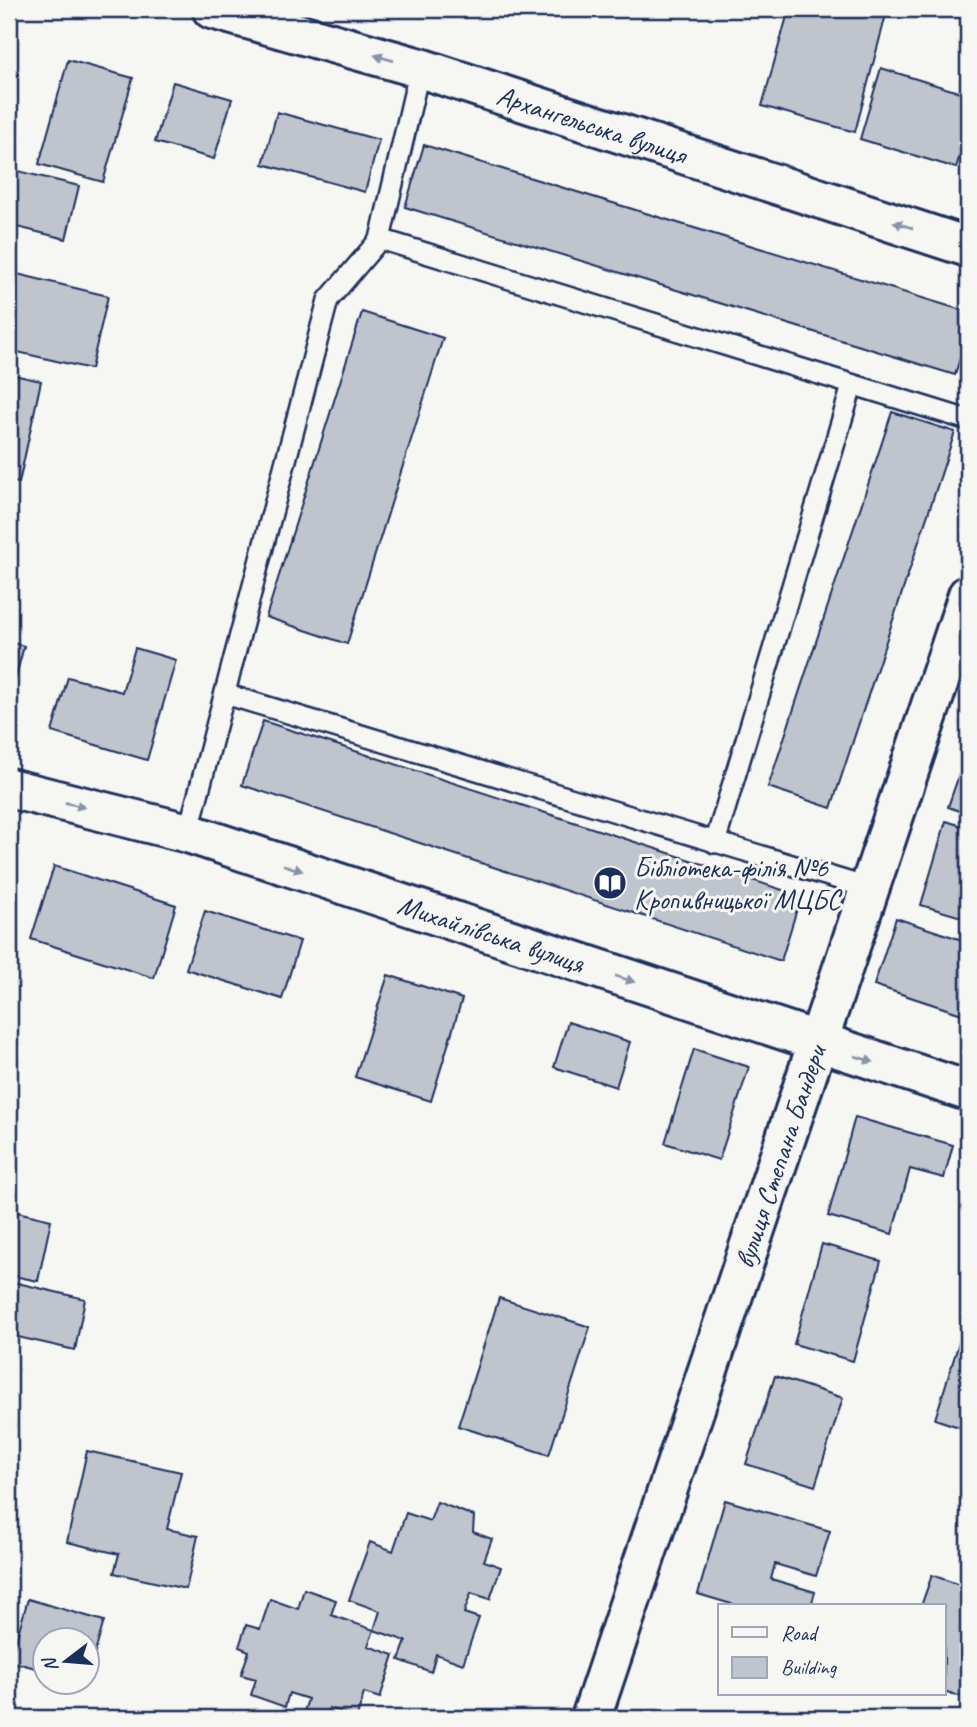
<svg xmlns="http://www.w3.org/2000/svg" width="977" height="1727" font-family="Caveat,sans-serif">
  <rect width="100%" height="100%" fill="#f6f6f2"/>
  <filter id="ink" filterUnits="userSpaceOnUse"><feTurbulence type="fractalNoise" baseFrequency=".0143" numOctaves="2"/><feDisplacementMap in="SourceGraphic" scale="14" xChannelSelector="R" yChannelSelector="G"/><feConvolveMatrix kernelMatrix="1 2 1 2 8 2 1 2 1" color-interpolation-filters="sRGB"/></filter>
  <g filter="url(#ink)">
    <!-- building -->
    <g fill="#c0c4cd" stroke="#1b2f5e" stroke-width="2">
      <polygon points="789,9 887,11 855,132 762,106"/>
      <polygon points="68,60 133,78 103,182 39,164"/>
      <polygon points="881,68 968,95 968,128 956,168 860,139"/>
      <polygon points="173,82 232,99 214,159 155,142"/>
      <polygon points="277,112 379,140 365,192 263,164"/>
      <polygon points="424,145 968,312 968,331 955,375 405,207"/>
      <polygon points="10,169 79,186 66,239 9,225"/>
      <polygon points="9,272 108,296 91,369 9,350"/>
      <polygon points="362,312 443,338 347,644 266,617"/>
      <polygon points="9,374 41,381 19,483 9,481"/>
      <polygon points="892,412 955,432 831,808 768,787"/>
      <polygon points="9,642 24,646 9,703"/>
      <polygon points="135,648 176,660 147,760 52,732 68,677 122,692"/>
      <polygon points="263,721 801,896 781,961 242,785"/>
      <polygon points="968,749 968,814 948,807"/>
      <polygon points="946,821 968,828 968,919 921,905"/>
      <polygon points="54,866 176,905 154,978 31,939"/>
      <polygon points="205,911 300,941 282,999 186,969"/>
      <polygon points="896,918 968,942 968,1016 874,985"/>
      <polygon points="388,975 462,999 431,1101 355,1077"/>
      <polygon points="568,1022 630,1042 616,1087 554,1067"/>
      <polygon points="694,1049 749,1067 719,1160 665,1143"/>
      <polygon points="855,1117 953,1145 944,1178 910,1169 892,1234 828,1216"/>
      <polygon points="9,1210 51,1220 38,1281 9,1275"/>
      <polygon points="822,1244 881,1261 853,1361 794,1344"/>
      <polygon points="9,1281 85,1299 75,1350 9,1335"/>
      <polygon points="499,1298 590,1327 549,1455 458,1426"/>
      <polygon points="961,1336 968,1338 968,1430 935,1419"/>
      <polygon points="775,1376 843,1398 815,1486 746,1464"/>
      <polygon points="87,1451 181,1472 167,1529 198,1536 186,1589 114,1573 119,1554 67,1542"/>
      <polygon points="725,1500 830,1531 816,1576 775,1564 771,1579 815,1592 811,1606 738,1606 698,1594"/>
      <polygon points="437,1502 474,1516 473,1532 492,1539 484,1561 501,1567 490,1599 471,1593 464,1613 479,1618 463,1664 436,1654 431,1672 399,1660 406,1641 374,1630 380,1611 349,1600 370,1542 393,1551 406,1513 430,1521"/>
      <polygon points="932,1575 968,1588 968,1699 944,1691 944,1606 921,1606"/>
      <polygon points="304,1589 336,1600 331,1615 374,1630 368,1646 394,1655 380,1698 364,1693 357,1717 329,1708 326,1718 303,1715 308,1699 289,1693 285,1707 251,1695 256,1679 241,1675 249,1651 239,1647 246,1625 260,1629 270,1599 298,1609"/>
      <polygon points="28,1599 104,1621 88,1677 88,1640 46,1640 46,1671 10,1661"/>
    </g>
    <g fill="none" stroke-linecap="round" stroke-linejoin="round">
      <defs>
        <g id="service">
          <polyline points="380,239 968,420"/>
          <polyline points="225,694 868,888"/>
          <polyline points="188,833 328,300 380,239 420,68"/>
          <polyline points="715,843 852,386"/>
        </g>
        <g id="minor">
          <path id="s1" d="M591,1718L968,595"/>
        </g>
        <g id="tertiary">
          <path id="s2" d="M212,9L420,68L968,247"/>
          <path id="s3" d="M9,788L188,833L968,1091"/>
        </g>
      </defs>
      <!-- service casing -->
      <use href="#service" stroke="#1b2f5e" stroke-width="24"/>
      <!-- minor casing -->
      <use href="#minor" stroke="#1b2f5e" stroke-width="44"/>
      <!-- tertiary casing -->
      <use href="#tertiary" stroke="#1b2f5e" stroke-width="44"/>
      <!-- service -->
      <use href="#service" stroke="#f6f6f2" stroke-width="19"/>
      <!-- minor -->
      <use href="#minor" stroke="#f6f6f2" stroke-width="38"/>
      <!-- tertiary -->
      <use href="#tertiary" stroke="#f6f6f2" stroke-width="38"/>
    </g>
    <!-- one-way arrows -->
    <defs><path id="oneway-solid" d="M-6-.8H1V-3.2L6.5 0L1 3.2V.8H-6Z" transform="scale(1.75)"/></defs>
    <g fill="#8892a8">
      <use href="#oneway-solid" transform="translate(384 58) rotate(-164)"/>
      <use href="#oneway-solid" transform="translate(903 225) rotate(-162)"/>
      <use href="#oneway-solid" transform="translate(75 805) rotate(14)"/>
      <use href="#oneway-solid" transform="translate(293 868) rotate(18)"/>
      <use href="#oneway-solid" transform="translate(625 979) rotate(18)"/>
      <use href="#oneway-solid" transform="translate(864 1059) rotate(18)"/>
    </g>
  </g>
  <!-- icons -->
  <defs>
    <symbol id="library-disc" viewBox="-11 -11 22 22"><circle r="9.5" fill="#1b2f5e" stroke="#f6f6f2"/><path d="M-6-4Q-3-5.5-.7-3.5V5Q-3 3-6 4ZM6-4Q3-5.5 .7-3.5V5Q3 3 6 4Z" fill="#fff"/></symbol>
  </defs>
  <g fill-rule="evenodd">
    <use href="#library-disc" x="591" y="864" width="38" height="38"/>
  </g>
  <g text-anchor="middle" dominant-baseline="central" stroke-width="6" stroke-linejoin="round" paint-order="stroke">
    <!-- street labels -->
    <g font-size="28" fill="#1b2f5e" stroke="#f6f6f2">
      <text stroke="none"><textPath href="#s2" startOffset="397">Архангельська вулиця</textPath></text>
      <text stroke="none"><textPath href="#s3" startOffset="504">Михайлівська вулиця</textPath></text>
      <text stroke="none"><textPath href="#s1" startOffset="592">вулиця Степана Бандери</textPath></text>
    </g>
    <!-- poi labels -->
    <g font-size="28" fill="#1b2f5e" stroke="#f6f6f2" text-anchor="start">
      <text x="634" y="867">Бібліотека-філія №6<tspan x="634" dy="32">Кропивницької МЦБС</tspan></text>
    </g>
  </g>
  <!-- margin -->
  <rect width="977" height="1727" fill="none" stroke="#f6f6f2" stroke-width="35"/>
  <rect x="18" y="18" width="942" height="1692" fill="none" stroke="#1b2f5e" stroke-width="2.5" filter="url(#ink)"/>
  <!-- legend -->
  <rect x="718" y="1604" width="228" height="91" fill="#f6f6f2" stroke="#9ea6b7" stroke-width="2"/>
  <rect x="732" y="1627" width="35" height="10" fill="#f6f6f2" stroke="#9ea6b7" stroke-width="2"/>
  <text x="781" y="1640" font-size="21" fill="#1b2f5e">Road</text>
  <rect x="732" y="1657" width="35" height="21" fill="#c0c4cd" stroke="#9ea6b7" stroke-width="2"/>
  <text x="781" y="1674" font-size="21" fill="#1b2f5e">Building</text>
  <!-- north arrow -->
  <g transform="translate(66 1661) rotate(254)"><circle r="33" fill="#f6f6f2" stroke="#9ea6b7" stroke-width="2"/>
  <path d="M0-5L12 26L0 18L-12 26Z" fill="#1b2f5e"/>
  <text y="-10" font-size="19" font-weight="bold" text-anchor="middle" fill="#1b2f5e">N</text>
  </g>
</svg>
